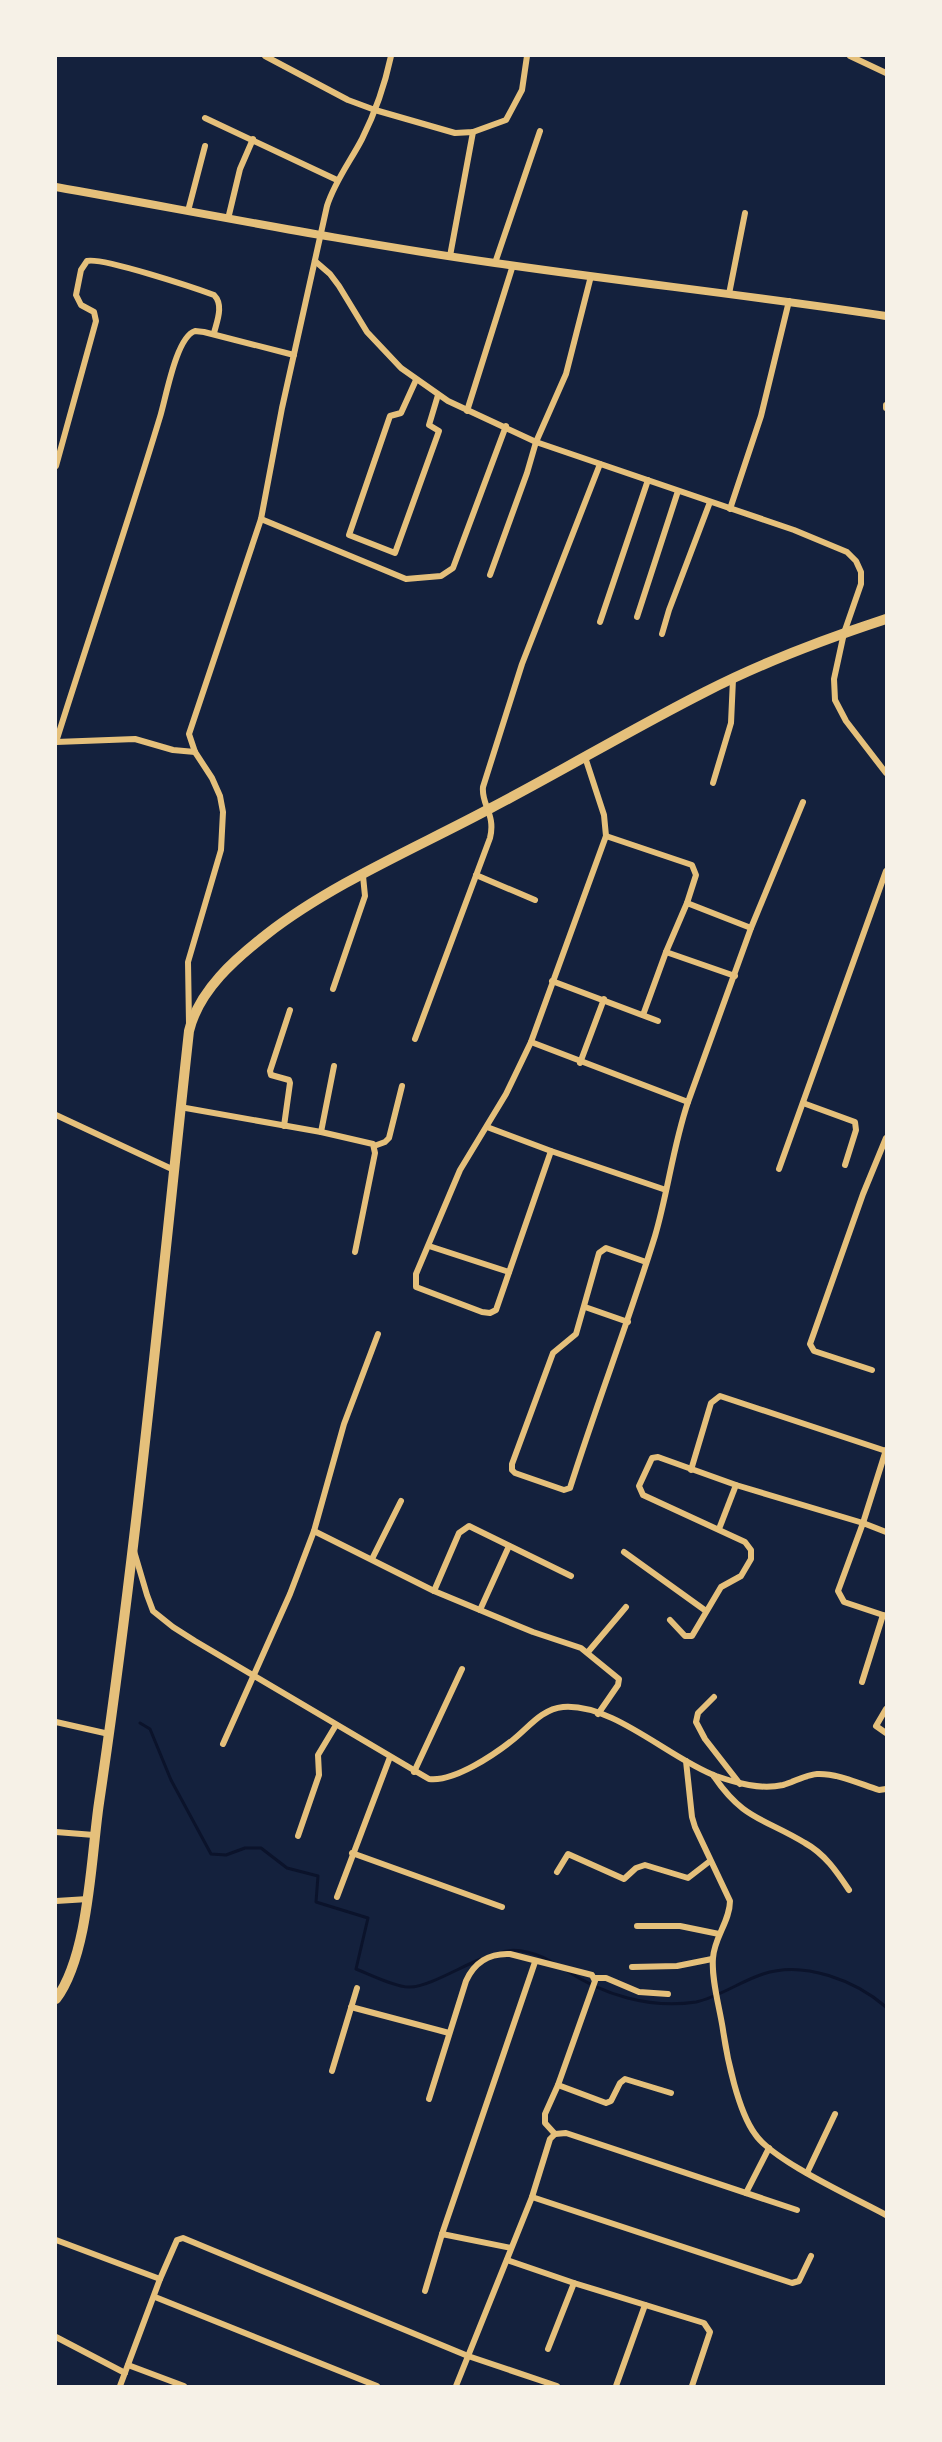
<svg xmlns="http://www.w3.org/2000/svg" width="942" height="2442" font-family="'Nunito Sans',sans-serif">
  <rect width="100%" height="100%" fill="#14213d"/>
  <g fill="none" stroke-linecap="round" stroke-linejoin="round">
    <!-- stream -->
    <g stroke="#0b132b" stroke-width="3">
      <path d="M140,1723L150,1729L171,1780L211,1854L226,1855L245,1848H261L287,1868L318,1876L316,1902L368,1918L356,1969C369,1974 397,1988 410,1987C428,1987 462,1966 481,1959"/>
      <path d="M499,1953C516,1946 540,1954 555,1964"/>
      <path d="M566,1970C603,1995 650,2009 696,2002C719,1997 741,1981 763,1974C804,1960 856,1981 886,2007"/>
    </g>
    <!-- minor -->
    <g stroke="#e5c07b" stroke-width="6">
      <polyline points="265,56 348,100 375,110 455,133 473,132 506,120 522,90 527,56"/>
      <polyline points="850,56 886,73"/>
      <polyline points="205,118 337,180"/>
      <polyline points="188,211 205,146"/>
      <polyline points="228,219 240,169 253,139"/>
      <polyline points="450,256 473,132"/>
      <polyline points="315,261 330,274 339,286 367,332 401,368 448,401 536,442 794,530 847,552 856,561 861,572 861,584 844,633 834,679 835,700 846,721 886,773"/>
      <polyline points="495,263 540,131"/>
      <polyline points="729,294 745,213"/>
      <polyline points="416,380 401,413 390,416 349,535 395,553 439,431 429,425 438,395"/>
      <polyline points="886,408 886,405"/>
      <polyline points="467,411 513,265"/>
      <path d="M56,466L96,321L94,312L81,305L76,295L81,270L87,261C102,257 195,288 214,295C224,305 217,321 214,333"/>
      <polyline points="730,509 761,416 789,301"/>
      <polyline points="261,519 406,579 441,576 453,568 506,426"/>
      <polyline points="490,575 527,473 536,442 566,374 591,276"/>
      <polyline points="637,617 678,491"/>
      <polyline points="600,622 648,480"/>
      <polyline points="662,634 669,610 710,502"/>
      <path d="M56,742C90,634 127,526 160,417C166,398 176,337 195,331L204,332L294,355"/>
      <polyline points="56,742 135,739 173,750 195,752"/>
      <polyline points="713,783 731,723 733,679"/>
      <polyline points="606,836 692,865 696,875 687,903"/>
      <polyline points="476,875 535,900"/>
      <polyline points="735,976 666,952 687,903 751,928"/>
      <polyline points="552,981 658,1021"/>
      <polyline points="333,989 365,896 363,876"/>
      <polyline points="643,1015 666,952"/>
      <path d="M189,1023L188,962L221,850L223,812L220,796L212,778L195,752L189,734L261,519L282,408L327,206C335,181 350,162 362,139C375,113 385,84 391,56"/>
      <path d="M415,1039L490,838C496,814 481,805 483,787L522,664L600,464"/>
      <polyline points="531,1042 688,1102"/>
      <polyline points="580,1063 604,999"/>
      <polyline points="803,1103 855,1122 856,1130 845,1165"/>
      <polyline points="180,1107 321,1132 373,1144 375,1153 355,1252"/>
      <polyline points="56,1115 174,1170"/>
      <polyline points="284,1126 290,1083 289,1080 271,1075 270,1071 290,1010"/>
      <polyline points="487,1127 551,1151 666,1190"/>
      <polyline points="321,1132 334,1066"/>
      <polyline points="374,1146 385,1142 389,1138 402,1086"/>
      <polyline points="551,1151 496,1310 490,1313 482,1312 416,1287 416,1274 460,1170 506,1094 531,1042 606,836 604,815 585,757"/>
      <polyline points="779,1169 886,871"/>
      <polyline points="429,1246 509,1272"/>
      <path d="M646,1262L606,1248L599,1253L576,1334L553,1353L512,1464V1470L515,1473L564,1490L570,1488C597,1403 629,1320 655,1236C668,1192 673,1146 688,1102L751,928L803,802"/>
      <polyline points="585,1307 628,1322"/>
      <polyline points="872,1370 814,1351 810,1344 863,1194 886,1138"/>
      <polyline points="691,1470 711,1403 720,1396 886,1451"/>
      <polyline points="719,1529 736,1485"/>
      <polyline points="314,1531 434,1591 533,1632 581,1648 619,1679 618,1685 598,1714"/>
      <polyline points="886,1532 863,1523 838,1591 844,1602 886,1616"/>
      <path d="M134,1551L147,1595L153,1611L173,1627L195,1641L429,1779C454,1782 494,1755 514,1739C529,1727 542,1709 563,1707C613,1703 670,1759 716,1776C737,1783 760,1790 783,1785C794,1782 805,1775 817,1774C837,1773 860,1784 879,1790L886,1789"/>
      <polyline points="624,1552 706,1611"/>
      <polyline points="372,1559 401,1501"/>
      <polyline points="434,1591 459,1533 469,1526 571,1576"/>
      <polyline points="480,1610 509,1546"/>
      <polyline points="670,1620 685,1636 692,1636 721,1587 741,1576 751,1559 751,1550 745,1542 643,1495 639,1486 652,1458 658,1457 736,1485 863,1523 886,1450"/>
      <polyline points="588,1652 626,1607"/>
      <polyline points="862,1682 883,1615"/>
      <polyline points="714,1697 698,1713 696,1722 705,1739 740,1784"/>
      <polyline points="886,1709 876,1726 886,1733"/>
      <polyline points="56,1722 109,1734"/>
      <polyline points="223,1744 290,1594 314,1531 344,1424 378,1334"/>
      <path d="M686,1761L692,1817L695,1827L730,1901C730,1921 714,1938 713,1958C711,1979 720,2009 723,2030C727,2058 738,2111 755,2134C773,2161 855,2198 886,2215"/>
      <polyline points="414,1772 462,1669"/>
      <path d="M713,1775C743,1820 764,1818 805,1843C825,1854 837,1872 849,1890"/>
      <polyline points="56,1832 94,1835"/>
      <polyline points="298,1836 319,1775 318,1755 336,1725"/>
      <polyline points="352,1853 502,1907"/>
      <polyline points="557,1872 568,1854 624,1879 636,1868 645,1865 688,1878 710,1861"/>
      <polyline points="337,1897 390,1757"/>
      <polyline points="56,1901 88,1899"/>
      <polyline points="637,1926 680,1926 719,1934"/>
      <polyline points="632,1967 677,1966 712,1959"/>
      <polyline points="595,1978 606,1978 639,1992 668,1994"/>
      <polyline points="351,2007 449,2033"/>
      <polyline points="332,2071 357,1988"/>
      <polyline points="558,2085 606,2103 611,2101 620,2083 625,2079 671,2093"/>
      <path d="M429,2099L466,1981C474,1963 489,1953 510,1954L592,1975L595,1981L558,2085L545,2114V2123L555,2134"/>
      <polyline points="807,2173 835,2114"/>
      <polyline points="746,2193 769,2148"/>
      <polyline points="532,2197 792,2283 799,2281 811,2256"/>
      <polyline points="442,2234 535,1962"/>
      <polyline points="56,2240 160,2279"/>
      <polyline points="507,2260 574,2283 704,2323 710,2332 692,2386"/>
      <polyline points="425,2291 442,2234 511,2248"/>
      <polyline points="155,2297 377,2386"/>
      <polyline points="56,2337 125,2373"/>
      <polyline points="548,2349 574,2283"/>
      <polyline points="128,2365 184,2386"/>
      <polyline points="120,2386 160,2279 177,2240 183,2238 468,2356 557,2386"/>
      <polyline points="456,2386 532,2197 550,2139 555,2134 566,2133 797,2210"/>
      <polyline points="616,2386 645,2305"/>
    </g>
    <!-- tertiary -->
    <path stroke="#e5c07b" stroke-width="8" d="M56,187C202,213 347,242 495,263C625,282 756,296 886,316"/>
    <!-- trunk -->
    <path stroke="#e5c07b" stroke-width="10" d="M56,1999C89,1955 91,1857 99,1803C137,1547 161,1288 189,1031C199,990 235,959 267,934C331,884 418,847 489,809C562,771 632,729 705,692C763,662 825,639 886,619"/>
  </g>
  <!-- border -->
  <rect width="942" height="2442" fill="none" stroke="#f6f1e7" stroke-width="114"/>
</svg>
